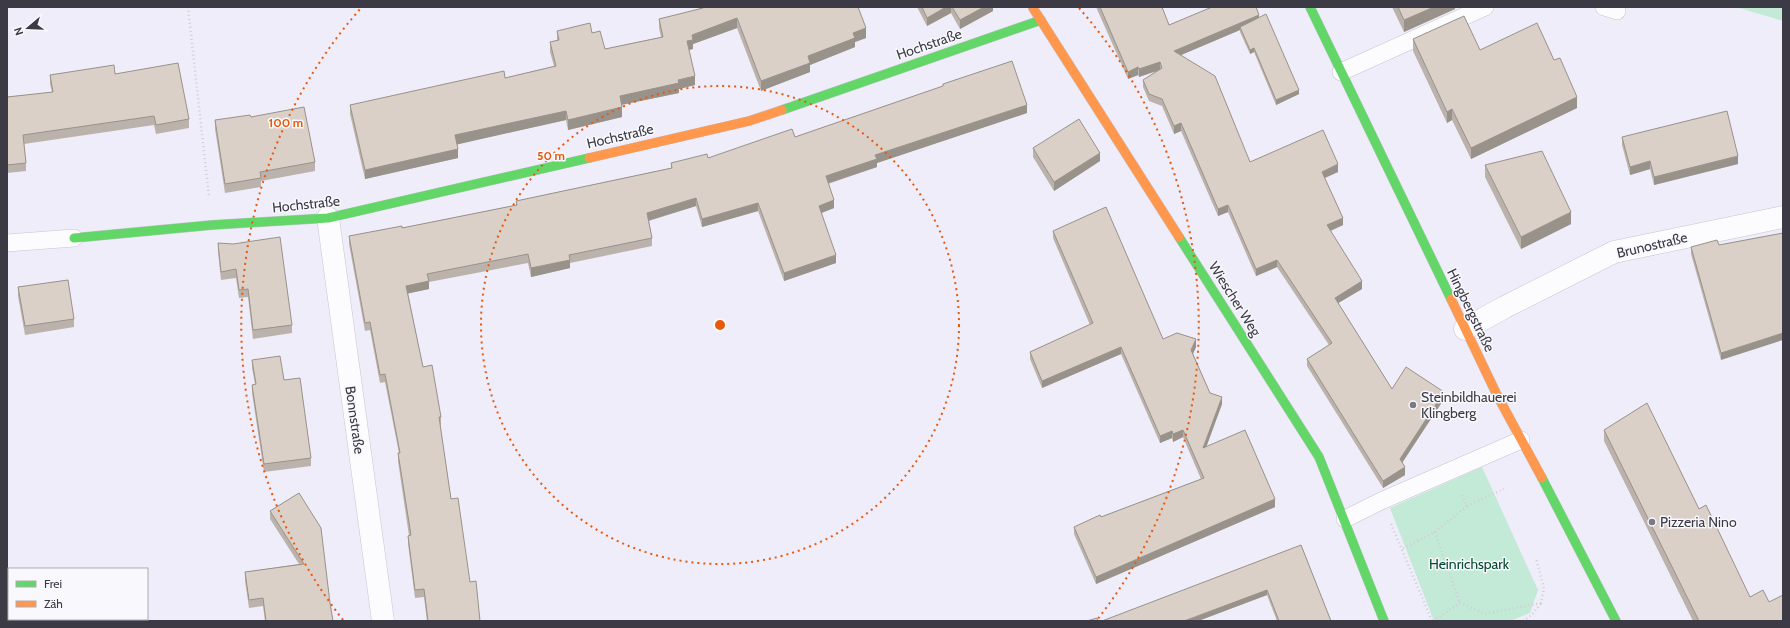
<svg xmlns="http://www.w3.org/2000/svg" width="1790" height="628" font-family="Cabin,sans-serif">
  <rect width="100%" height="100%" fill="#eeedf9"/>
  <!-- green -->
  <g fill="#c3e9d7">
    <polygon points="1728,7 1783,7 1783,21 1739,8"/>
    <polygon points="1482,467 1538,590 1530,613 1510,621 1434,621 1390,508"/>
  </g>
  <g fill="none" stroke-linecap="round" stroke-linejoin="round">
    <defs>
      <g id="lane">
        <polyline points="1604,7 1617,11"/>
        <polyline points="1341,72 1485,7"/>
        <polyline points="7,243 74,238"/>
        <polyline points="1345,519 1381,501 1521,440"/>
      </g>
      <g id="street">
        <polyline points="328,218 383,621"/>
        <polyline points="1465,329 1505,307 1614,252 1783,217"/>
      </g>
      <g id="fast">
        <polyline points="1310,7 1451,299"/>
        <polyline points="782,110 1041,20"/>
        <polyline points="1179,237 1319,457 1384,621"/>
        <polyline points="74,238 212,225 328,218 589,158"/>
        <polyline points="1542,478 1616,621"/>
      </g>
      <g id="slow">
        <polyline points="1033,8 1179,237"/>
        <polyline points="589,158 749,121 782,110"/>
        <polyline points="1451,299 1497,395 1542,478"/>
      </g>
    </defs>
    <!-- lane casing -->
    <use href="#lane" stroke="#c6c5d0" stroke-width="18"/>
    <!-- street casing -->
    <use href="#street" stroke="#c6c5d0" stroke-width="23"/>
    <!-- fast casing -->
    <use href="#fast" stroke="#c6c5d0" stroke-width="10"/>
    <!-- slow casing -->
    <use href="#slow" stroke="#c6c5d0" stroke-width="10"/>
    <!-- path -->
    <g stroke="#cfced3" stroke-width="2.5" stroke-dasharray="1 3" stroke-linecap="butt">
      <polyline points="188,7 209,197"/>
      <polyline points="1467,506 1504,489"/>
      <polyline points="1391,524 1432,621"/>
      <polyline points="1435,532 1460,603"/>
      <polyline points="1403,548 1435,532 1467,506 1461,493"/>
      <polyline points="1433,621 1460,603 1485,614 1541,603 1544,589 1536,558"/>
      <polyline points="1523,621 1532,615 1541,603"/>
    </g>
    <!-- lane -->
    <use href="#lane" stroke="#fcfcfe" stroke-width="17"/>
    <!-- street -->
    <use href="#street" stroke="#fcfcfe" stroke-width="22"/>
    <!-- fast -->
    <use href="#fast" stroke="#63d668" stroke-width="9"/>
    <!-- slow -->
    <use href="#slow" stroke="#ff974d" stroke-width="9"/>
  </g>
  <!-- wall -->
  <g fill="#bbb3ab">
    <polygon points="699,7 858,7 866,38 855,42 855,47 810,65 810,72 761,91 737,28 693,44 693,49 689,50 695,85 679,89 679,93 622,105 622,117 568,130 566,120 457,144 458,158 365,179 350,114 350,105 505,78 554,66 550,52 550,42 557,40 557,31 592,33 605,49 661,37 659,28 659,19 700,9"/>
    <polygon points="917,7 993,7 993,11 960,29 951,13 927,26"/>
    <polygon points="1096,7 1162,7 1169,25 1259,18 1299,94 1276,105 1254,52 1250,54 1240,32 1240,30 1181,55 1250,162 1338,172 1325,178 1343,225 1331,231 1362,289 1338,303 1392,389 1444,399 1402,463 1405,475 1383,488 1307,366 1307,359 1329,345 1277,267 1256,276 1228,212 1218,216 1181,131 1174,134 1162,106 1149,101 1143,87 1143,80 1158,70 1139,77 1138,75 1128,79"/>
    <polygon points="1392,7 1455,7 1455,9 1404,32"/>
    <polygon points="1413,39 1480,50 1554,60 1577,108 1471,159 1452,120 1447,123 1413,51"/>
    <polygon points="115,74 189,119 189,128 156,134 154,125 24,144 26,163 26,171 7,173 7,97 52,92 50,84 50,75"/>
    <polygon points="943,84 1027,113 877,163 877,167 828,184 834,208 821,213 836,263 784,281 758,211 702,227 696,206 649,221 652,238 652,246 570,263 570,268 531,277 528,263 429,282 429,289 408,293 423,367 441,417 441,425 440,425 451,499 470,582 480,621 427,621 424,597 415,598 408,544 408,536 409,536 398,461 398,453 399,453 385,382 380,383 370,330 365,331 349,244 349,236 402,228 516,205 516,201 671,168 671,163 708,158 795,137 943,86"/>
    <polygon points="251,117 315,162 315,171 261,181 261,187 225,193 215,129 215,120"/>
    <polygon points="1622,137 1738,164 1654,185 1650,169 1630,175 1622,145"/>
    <polygon points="1033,148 1100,161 1054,191 1033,157"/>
    <polygon points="1485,165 1571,224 1521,249 1485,177"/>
    <polygon points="1053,231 1163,339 1196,347 1193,354 1210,393 1222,404 1206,447 1275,507 1096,584 1074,534 1074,527 1101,517 1201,479 1183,437 1173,442 1172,438 1160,443 1121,354 1042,388 1030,359 1030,352 1090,325 1053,238"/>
    <polygon points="1783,233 1721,360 1691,254 1691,247 1719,245"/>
    <polygon points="218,243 292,325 292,333 253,339 248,297 239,298 236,278 221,280 218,251"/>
    <polygon points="18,287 74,319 74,327 25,335 18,296"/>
    <polygon points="252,360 284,380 311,458 311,466 264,472 252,393 252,385 255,384 252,368"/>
    <polygon points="1604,430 1699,509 1750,597 1769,602 1783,621 1693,621 1604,441"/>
    <polygon points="270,511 330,603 333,621 265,621 263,606 249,608 245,581 245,572 299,564 270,519"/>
    <polygon points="1301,545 1331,621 1277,621 1267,595 1198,621"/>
  </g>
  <!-- shaded-wall -->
  <g fill="#99928b">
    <polygon points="946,7 951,7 951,13 927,26 927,18"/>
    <polygon points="984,7 993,7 993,11 960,29 960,20"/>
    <polygon points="1434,7 1455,7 1455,9 1404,32 1404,20"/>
    <polygon points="1259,15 1259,22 1240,27 1240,30 1174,58 1174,51"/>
    <polygon points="737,18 737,28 693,44 693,49 687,50 687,41 692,35"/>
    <polygon points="866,28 866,38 855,42 855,47 810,65 810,72 761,91 761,81 853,33"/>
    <polygon points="1254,48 1254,52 1250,54 1250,50"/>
    <polygon points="1160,62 1160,70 1139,77 1139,69"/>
    <polygon points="1138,67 1138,75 1128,79 1128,72"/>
    <polygon points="695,76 695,85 679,89 679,93 620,105 620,96"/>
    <polygon points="1299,90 1299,94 1276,105 1276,100"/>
    <polygon points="1577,97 1577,108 1471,159 1471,148"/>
    <polygon points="1027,105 1027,113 877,163 877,167 826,184 826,176 875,155"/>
    <polygon points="622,107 622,117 568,130 568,120"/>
    <polygon points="1452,109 1452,120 1447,123 1447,112"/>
    <polygon points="566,111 566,120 455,145 455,135"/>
    <polygon points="1181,123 1181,131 1174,134 1174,126"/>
    <polygon points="458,149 458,158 365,179 365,170"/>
    <polygon points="1100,153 1100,161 1054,191 1054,182"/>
    <polygon points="1738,156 1738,164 1654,185 1654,177"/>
    <polygon points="1650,161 1650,169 1630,175 1630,167"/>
    <polygon points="1338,164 1338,172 1322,179 1322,172"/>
    <polygon points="696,198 696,206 647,221 647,213"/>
    <polygon points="834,200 834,208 819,214 819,206"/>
    <polygon points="758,203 758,211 702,227 702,219"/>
    <polygon points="1228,205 1228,212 1218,216 1218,209"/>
    <polygon points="1571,212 1571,224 1521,249 1521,237"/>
    <polygon points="1343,218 1343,225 1327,232 1327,225"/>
    <polygon points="836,255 836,263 784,281 784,273"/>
    <polygon points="570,260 570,268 531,277 531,268"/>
    <polygon points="1277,260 1277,267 1256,276 1256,269"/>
    <polygon points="429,281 429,289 406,294 406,286"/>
    <polygon points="1362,281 1362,289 1335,305 1335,298"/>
    <polygon points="1783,333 1783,340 1721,360 1721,353"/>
    <polygon points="1196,339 1196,347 1191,358 1191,350"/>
    <polygon points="1121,347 1121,354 1042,388 1042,381"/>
    <polygon points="1444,392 1444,399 1400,466 1400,459"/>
    <polygon points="1222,397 1222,404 1203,456 1203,448"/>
    <polygon points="1183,430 1183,437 1173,442 1173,434"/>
    <polygon points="1172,431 1172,438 1160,443 1160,436"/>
    <polygon points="1405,467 1405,475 1383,488 1383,481"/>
    <polygon points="1275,499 1275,507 1096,584 1096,577"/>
    <polygon points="1267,590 1267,595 1198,621 1184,621"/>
  </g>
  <!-- building -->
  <g fill="#dad0c7" stroke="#99928b">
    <polygon points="703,7 858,7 866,28 853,33 855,38 808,56 810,63 761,81 737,18 692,35 693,40 687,41 695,76 678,80 679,83 620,96 622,107 568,120 566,111 455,135 458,149 365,170 350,105 504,71 505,78 556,66 550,42 559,40 557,31 590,23 592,33 600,31 605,49 663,37 659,19 703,8"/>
    <polygon points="922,7 946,7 927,18"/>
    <polygon points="952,7 984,7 960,20"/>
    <polygon points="1100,7 1162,7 1169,25 1212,7 1256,7 1259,15 1174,51 1215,76 1250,162 1323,130 1338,164 1322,172 1343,218 1327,225 1362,281 1335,298 1392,389 1406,367 1444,392 1400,459 1405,467 1383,481 1307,359 1332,343 1277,260 1256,269 1228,205 1218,209 1181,123 1174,126 1162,99 1149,94 1143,80 1162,68 1160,62 1139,69 1138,67 1128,72"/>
    <polygon points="1398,7 1434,7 1404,20"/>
    <polygon points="1266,14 1299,90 1276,100 1254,48 1250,50 1240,27"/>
    <polygon points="1464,16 1480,50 1537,23 1554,60 1560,58 1577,97 1471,148 1452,109 1447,112 1413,39"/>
    <polygon points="1012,61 1027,105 875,155 877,159 826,176 834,200 819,206 836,255 784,273 758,203 702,219 696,198 647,213 652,238 569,255 570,260 531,268 528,254 427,274 429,281 406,286 423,367 432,365 441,417 439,417 451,499 458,498 470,582 476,581 480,621 428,621 424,589 415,590 408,536 411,535 398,453 400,453 385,374 380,375 370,322 365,323 349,236 402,226 402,228 517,205 516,201 672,168 671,163 707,154 708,158 792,129 795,137 943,86 943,84"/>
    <polygon points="178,63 189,119 156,125 154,116 23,135 26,163 7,165 7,97 53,92 50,75 114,65 115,74"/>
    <polygon points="304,107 315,162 260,172 261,178 225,184 215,120 250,115 251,117"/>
    <polygon points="1727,111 1738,156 1654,177 1650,161 1630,167 1622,137"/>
    <polygon points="1079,119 1100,153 1054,182 1033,148"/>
    <polygon points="1542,151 1571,212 1521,237 1485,165"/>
    <polygon points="1106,207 1163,339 1177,333 1196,339 1191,350 1210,393 1222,397 1203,448 1245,430 1275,499 1096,577 1074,527 1100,515 1101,517 1204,478 1183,430 1173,434 1172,431 1160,436 1121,347 1042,381 1030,352 1093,323 1053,231"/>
    <polygon points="1783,233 1783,333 1721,353 1691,247 1717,240 1719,245"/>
    <polygon points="280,237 292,325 253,330 248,289 239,290 236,269 221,272 218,243 233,244"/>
    <polygon points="68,280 74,319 25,326 18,287"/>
    <polygon points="280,356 284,380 300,378 311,458 264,464 252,385 256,384 252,360"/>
    <polygon points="1647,403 1699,509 1706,505 1750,597 1763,590 1769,602 1783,595 1783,621 1699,621 1604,430"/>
    <polygon points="299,493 321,528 330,603 333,621 266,621 263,598 249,600 245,572 304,564 270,511"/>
    <polygon points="1301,545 1331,621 1279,621 1267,590 1184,621 1102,621"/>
    <polygon points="1097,618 1098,621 1087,621"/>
  </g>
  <!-- distance rings -->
  <g fill="none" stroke="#e8590c" stroke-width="2" stroke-dasharray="2 4">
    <circle cx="720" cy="325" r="239"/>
    <path d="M343 620A479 479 0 0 1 361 8M1079 8A479 479 0 0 1 1097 620"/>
  </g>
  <!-- markers -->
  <g fill="#7a7984" stroke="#f8f8fd" stroke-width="1.5">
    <circle cx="1413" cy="405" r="4"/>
    <circle cx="1652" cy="522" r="4"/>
  </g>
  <g text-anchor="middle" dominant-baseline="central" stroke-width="3" stroke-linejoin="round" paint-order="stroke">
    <!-- street labels -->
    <g font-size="14" fill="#3b3a45" stroke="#f8f8fd">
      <text transform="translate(929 44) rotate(-19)">Hochstraße</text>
      <text transform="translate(620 136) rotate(-13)">Hochstraße</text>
      <text transform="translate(306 204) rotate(-6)">Hochstraße</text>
      <text transform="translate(1652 245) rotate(-13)">Brunostraße</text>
      <text transform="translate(1235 299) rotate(58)">Wiescher Weg</text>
      <text transform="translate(1471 310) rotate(64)">Hingbergstraße</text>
      <text transform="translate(355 420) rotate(82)">Bonnstraße</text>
    </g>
    <!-- poi labels -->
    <g font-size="14" fill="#3b3a45" stroke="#f8f8fd" text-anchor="start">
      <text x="1421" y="397">Steinbildhauerei<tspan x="1421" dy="16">Klingberg</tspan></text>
      <text x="1660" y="522">Pizzeria Nino</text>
    </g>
    <!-- park labels -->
    <g font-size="14" fill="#004b2c" stroke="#f8f8fd">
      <text x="1469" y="564">Heinrichspark</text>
    </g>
  </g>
  <circle cx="720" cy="325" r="6" fill="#e8590c" stroke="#f8f8fd" stroke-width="2"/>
  <g font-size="12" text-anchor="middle" font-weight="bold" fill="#e8590c" stroke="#f8f8fd" stroke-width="3" stroke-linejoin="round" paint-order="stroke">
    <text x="286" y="127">100 m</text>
    <text x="551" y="160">50 m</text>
  </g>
  <!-- border -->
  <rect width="1790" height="628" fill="none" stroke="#3b3a45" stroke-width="16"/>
  <!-- legend -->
  <rect x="8" y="568" width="140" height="52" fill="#f8f8fd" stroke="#acacb3"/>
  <rect x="16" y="581" width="20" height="6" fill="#63d668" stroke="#acacb3"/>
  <text x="44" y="588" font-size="12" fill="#3b3a45">Frei</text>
  <rect x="16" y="601" width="20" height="6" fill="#ff974d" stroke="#acacb3"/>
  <text x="44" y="608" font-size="12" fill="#3b3a45">Zäh</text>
  <!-- north arrow -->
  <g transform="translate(28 28) rotate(251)" stroke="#f8f8fd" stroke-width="3" paint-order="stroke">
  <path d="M0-3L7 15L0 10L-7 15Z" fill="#3b3a45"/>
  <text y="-6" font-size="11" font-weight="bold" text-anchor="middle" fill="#3b3a45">N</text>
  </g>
</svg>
